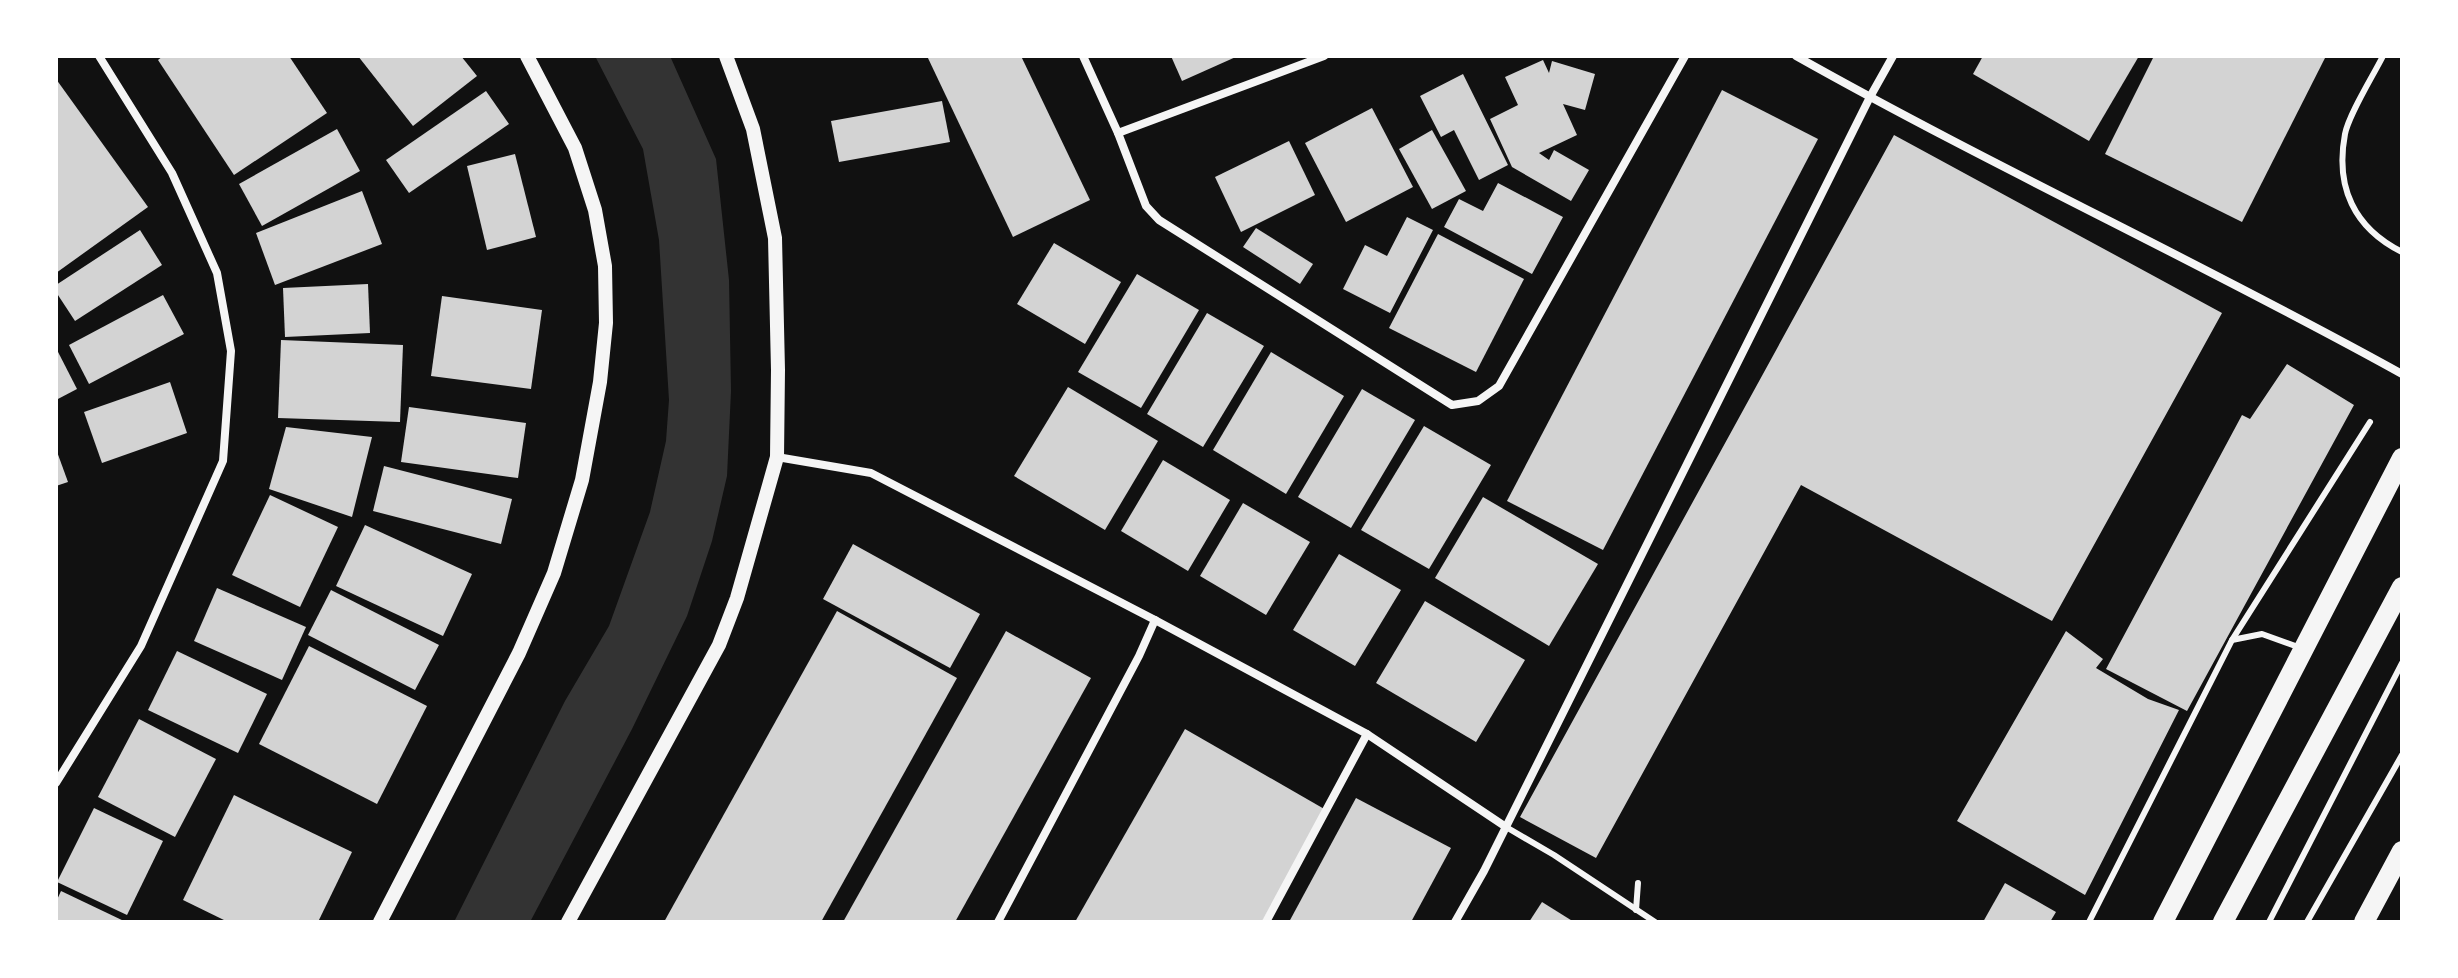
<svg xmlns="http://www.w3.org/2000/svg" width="2458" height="978" font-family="'Fira Sans Condensed',sans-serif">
  <rect width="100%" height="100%" fill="#111"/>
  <!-- water -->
  <polygon fill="#333" points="595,56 670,56 716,159 729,280 731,391 727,476 712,541 687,616 632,729 530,922 454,922 565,701 609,626 650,512 666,441 669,400 659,240 643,149"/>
  <!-- building -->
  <g fill="#d3d3d3">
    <polygon points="163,56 289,56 327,113 234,175 158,60"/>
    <polygon points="358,56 461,56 477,76 413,126"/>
    <polygon points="927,56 1021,56 1090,200 1013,237"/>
    <polygon points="1171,56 1238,56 1182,81"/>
    <polygon points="1983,56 2139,56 2089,141 1973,74"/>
    <polygon points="2154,56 2326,56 2242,222 2105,154"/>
    <polygon points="1543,60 1549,73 1552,61 1595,74 1585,110 1563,104 1577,135 1539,153 1549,160 1554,150 1589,170 1571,201 1512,167 1490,119 1518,105 1505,77"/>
    <polygon points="1463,74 1508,165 1479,180 1454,130 1441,137 1420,96"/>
    <polygon points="56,79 148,207 56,273"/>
    <polygon points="1722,90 1818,139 1603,550 1507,501"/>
    <polygon points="486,91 509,124 409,193 386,160"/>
    <polygon points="942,101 950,142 839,162 831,121"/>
    <polygon points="1372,108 1413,187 1346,222 1305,143"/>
    <polygon points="337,129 360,171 262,226 239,184"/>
    <polygon points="1432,130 1466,191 1432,209 1399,149"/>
    <polygon points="1894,135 2222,313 2052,621 1801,485 1596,858 1520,817"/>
    <polygon points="1289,141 1315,195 1241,232 1215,177"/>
    <polygon points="515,154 536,237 487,250 467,166"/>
    <polygon points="1498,183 1563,217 1532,274 1444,227 1459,199 1483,211"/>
    <polygon points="362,191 382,244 275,285 256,233"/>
    <polygon points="1407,217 1433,230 1390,313 1343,289 1365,245 1387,256"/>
    <polygon points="1256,228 1313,264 1300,284 1243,247"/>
    <polygon points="140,230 162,265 75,321 56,292 56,285"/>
    <polygon points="1438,234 1524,279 1476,372 1389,328"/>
    <polygon points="1054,243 1121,282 1085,344 1017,304"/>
    <polygon points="1137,274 1199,310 1141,408 1078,372"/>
    <polygon points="368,284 370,333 285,337 283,288"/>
    <polygon points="163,295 184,334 89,384 69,345"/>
    <polygon points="442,296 542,310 531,389 431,376"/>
    <polygon points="1207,313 1264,346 1203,447 1147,414"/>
    <polygon points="281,340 403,345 400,422 278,418"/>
    <polygon points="56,348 77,389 56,400"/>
    <polygon points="1271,352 1344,396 1286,494 1213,450"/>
    <polygon points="2287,364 2354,405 2187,711 2106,669 2242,415 2250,419"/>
    <polygon points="170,382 187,433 102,463 84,412"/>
    <polygon points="1068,387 1158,441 1105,530 1014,476"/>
    <polygon points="1362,389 1415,420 1351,528 1298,497"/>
    <polygon points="409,407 526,423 518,478 401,462"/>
    <polygon points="1424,426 1491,465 1429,569 1361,530"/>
    <polygon points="286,427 372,437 352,517 269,489"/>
    <polygon points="56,449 68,482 56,486"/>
    <polygon points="1163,460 1230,500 1188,571 1121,531"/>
    <polygon points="384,466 512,499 501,544 373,511"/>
    <polygon points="270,495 338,527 300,607 232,575"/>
    <polygon points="1483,497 1598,564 1549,646 1435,578"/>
    <polygon points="1243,503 1310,542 1266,615 1200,576"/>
    <polygon points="365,525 472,574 443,636 336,586"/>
    <polygon points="853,544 980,614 950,668 823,599"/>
    <polygon points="1339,554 1401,590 1355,666 1293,630"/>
    <polygon points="217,588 306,627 282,680 194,641"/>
    <polygon points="331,590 439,645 415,690 308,635"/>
    <polygon points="1425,601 1525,660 1476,742 1376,683"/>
    <polygon points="837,611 957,678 821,922 664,922"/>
    <polygon points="1006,631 1091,678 955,922 843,922"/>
    <polygon points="2066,631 2103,659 2096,668 2148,699 2179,710 2085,895 1957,821"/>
    <polygon points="309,646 427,706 377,804 259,744"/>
    <polygon points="177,651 267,694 238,753 148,710"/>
    <polygon points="139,719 216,759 175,837 98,797"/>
    <polygon points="1185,729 1326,810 1262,922 1075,922"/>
    <polygon points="234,795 352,852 318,922 228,922 183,900"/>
    <polygon points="1356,798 1451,848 1411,922 1289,922"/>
    <polygon points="94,808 163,841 127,915 57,882"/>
    <polygon points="2005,883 2056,912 2050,922 1983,922"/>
    <polygon points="61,891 126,922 56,922 56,902"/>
    <polygon points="1542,902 1574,922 1529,922"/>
  </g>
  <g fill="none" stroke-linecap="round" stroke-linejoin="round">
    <!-- service -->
    <g stroke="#f5f5f5" stroke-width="6">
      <path d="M2383,56C2373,76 2349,114 2345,134C2335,187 2354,228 2402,252"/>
      <polyline points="2232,640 2370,422"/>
      <polyline points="1506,827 1554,855 1655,922"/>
      <polyline points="1636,910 1638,883"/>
      <polyline points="2089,922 2232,640 2262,634 2301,648"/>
      <polyline points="2269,922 2402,663"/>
      <polyline points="2307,922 2402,755"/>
    </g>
    <!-- minor -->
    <g stroke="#f5f5f5" stroke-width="8">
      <polyline points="1083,56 1118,133 1146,206 1159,220 1452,405 1478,401 1499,386 1685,56"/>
      <path d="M1796,56C1995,168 2202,263 2402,374"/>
      <polyline points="1118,133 1324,56"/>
      <polyline points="777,457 871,473 1155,620 1367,734 1506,827"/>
      <polyline points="56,783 141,646 223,461 231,351 217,273 172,173 99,56"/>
      <polyline points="998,922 1139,656 1155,620"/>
      <polyline points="1266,922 1367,734"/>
      <polyline points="1455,922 1484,871 1870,97 1893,56"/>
    </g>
    <!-- tertiary -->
    <g stroke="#f5f5f5" stroke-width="14">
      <polyline points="380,922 519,653 554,573 582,480 600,382 606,323 605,266 595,210 575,148 527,56"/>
      <polyline points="568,922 719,645 737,598 777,457 778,370 775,238 753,129 726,56"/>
    </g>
    <!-- primary -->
    <g stroke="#f5f5f5" stroke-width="20">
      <polyline points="2163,922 2402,458"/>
      <polyline points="2223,922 2402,587"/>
      <polyline points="2364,922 2402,851"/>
    </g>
  </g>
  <!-- border -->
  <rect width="2458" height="978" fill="none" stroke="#ffffff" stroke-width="116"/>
</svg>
